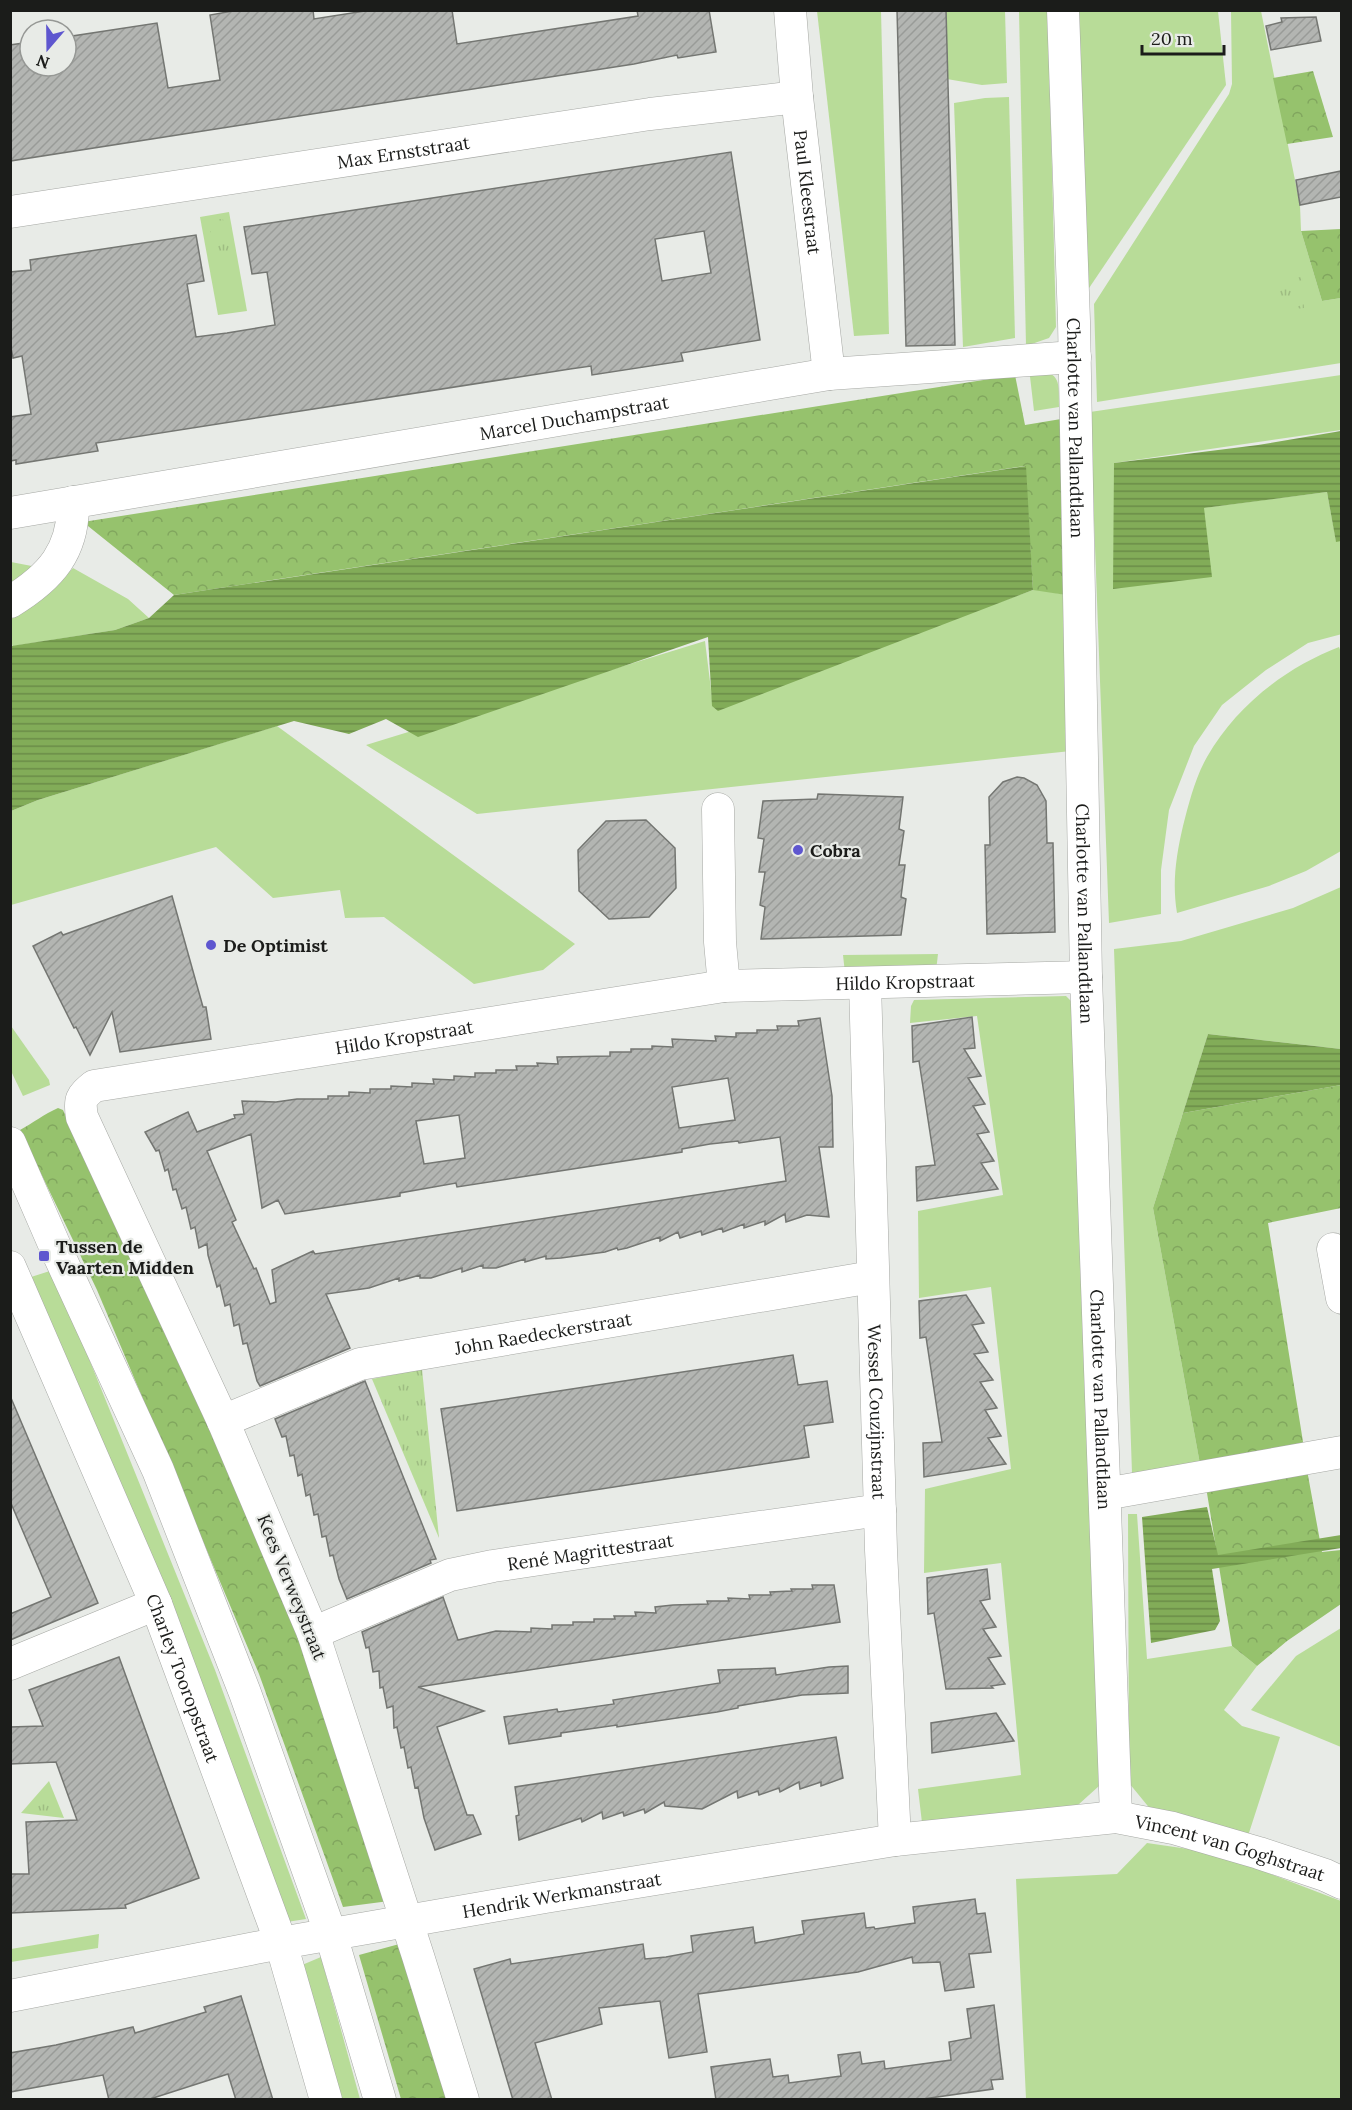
<svg xmlns="http://www.w3.org/2000/svg" width="1352" height="2110" font-family="Lora,serif">
  <defs>
    <pattern id="forest-crowns" width="20" height="18" patternUnits="userSpaceOnUse" patternTransform="scale(1.5)"><rect width="20" height="18" fill="#96c26d"/><path d="M2 6a3 3 0 1 1 6 0M12 15a3 3 0 1 1 6 0" fill="none" stroke="#81a65e"/></pattern>
    <pattern id="park-tufts" width="24" height="20" patternUnits="userSpaceOnUse" patternTransform="scale(1.5)"><rect width="24" height="20" fill="#b8dc98"/><path d="M3 7l-1-3M5 7V3M7 7l1-3M15 17l-1-3M17 17v-4M19 17l1-3" fill="none" stroke="#9ebc82"/></pattern>
    <pattern id="water-rules" width="6" height="5" patternUnits="userSpaceOnUse" patternTransform="scale(1.5)"><rect width="6" height="5" fill="#82ac58"/><path d="M0 2.5h6" fill="none" stroke="#6a8b48"/></pattern>
    <pattern id="building-hatch" width="6" height="6" patternUnits="userSpaceOnUse" patternTransform="scale(1.5)"><rect width="6" height="6" fill="#b3b5b2"/><path d="M-1 1l2-2M0 6l6-6M5 7l2-2" fill="none" stroke="#999b98"/></pattern>
  </defs>
  <rect width="100%" height="100%" fill="#e8ebe7"/>
  <!-- green -->
  <g fill="#b8dc98">
    <polygon points="817,11 881,11 889,334 854,336"/>
    <polygon points="942,11 1005,11 1007,83 982,85 941,78"/>
    <polygon points="1019,11 1048,11 1056,327 1049,338 1026,346"/>
    <polygon points="1076,11 1218,11 1226,85 1083,297"/>
    <polygon points="1231,11 1261,11 1300,205 1301,231 1322,301 1341,298 1341,363 1097,402 1094,304 1229,94 1232,84"/>
    <polygon points="1009,97 1015,338 963,347 954,103 985,98"/>
    <polygon points="229,212 247,311 218,315 200,217"/>
    <path d="M1029,368C1060,374 1059,376 1059,407L1034,411Z"/>
    <polygon points="1341,375 1341,430 1114,463 1203,508 1327,492 1336,541 1341,541 1342,634 1308,643 1266,670 1222,705 1194,746 1169,810 1161,870 1161,914 1109,923 1090,412"/>
    <polygon points="11,562 42,568 11,591"/>
    <polygon points="73,568 128,599 149,618 115,630 13,646 11,643 10,620 51,591"/>
    <polygon points="1036,589 1066,595 1071,751 477,814 366,745 705,641 713,706"/>
    <path d="M1339,647L1342,655L1341,851L1306,871L1269,886L1177,913C1172,883 1176,856 1183,826C1189,803 1195,778 1207,757C1236,706 1285,668 1339,647Z"/>
    <polygon points="277,726 575,944 543,970 474,984 384,917 345,918 340,890 273,898 216,847 11,905 11,811 38,800"/>
    <polygon points="1341,887 1341,1049 1208,1034 1153,1208 1200,1464 1132,1473 1114,949 1181,941 1293,908"/>
    <polygon points="938,954 936,971 845,973 843,955"/>
    <polygon points="1066,996 1077,1007 1099,1786 1068,1814 923,1831 918,1789 1021,1775 1001,1563 924,1573 925,1489 1011,1469 991,1287 919,1298 918,1211 1003,1195 977,1016 910,1023 911,1006 914,1000"/>
    <polygon points="11,1026 49,1080 50,1085 23,1096 11,1071"/>
    <polygon points="53,1270 215,1670 306,1919 287,1922 119,1489 31,1277"/>
    <polygon points="1128,1514 1137,1514 1147,1659 1232,1646 1257,1666 1224,1710 1242,1726 1280,1737 1247,1839 1156,1816 1129,1783"/>
    <polygon points="1341,1628 1341,1747 1251,1710 1296,1656"/>
    <polygon points="1147,1843 1216,1853 1341,1901 1341,2099 1026,2099 1016,1879 1117,1874"/>
    <polygon points="99,1934 98,1948 11,1962 11,1949"/>
    <polygon points="321,1957 360,2099 339,2099 302,1965"/>
  </g>
  <!-- forest -->
  <g fill="url(#forest-crowns)">
    <polygon points="1313,71 1333,137 1287,144 1273,78"/>
    <polygon points="1341,229 1341,298 1322,301 1301,231"/>
    <polygon points="1015,375 1025,425 1061,419 1066,595 1033,590 1025,466 174,595 83,522"/>
    <polygon points="1208,1034 1183,1113 1341,1085 1341,1208 1268,1223 1304,1448 1200,1464 1153,1208"/>
    <path d="M58,1108L63,1110L299,1622L397,1900L343,1907L259,1674L97,1290L20,1130C33,1123 44,1114 58,1108Z"/>
    <polygon points="1307,1470 1322,1552 1341,1550 1341,1604 1287,1641 1257,1666 1232,1646 1206,1487"/>
    <polygon points="414,1940 454,2099 401,2099 359,1955"/>
  </g>
  <!-- park -->
  <g fill="url(#park-tufts)">
    <polygon points="223,219 230,253 215,254 208,220"/>
    <polygon points="1302,277 1304,308 1275,311 1272,280"/>
    <polygon points="422,1369 439,1538 372,1379"/>
    <polygon points="49,1781 64,1818 21,1813"/>
  </g>
  <!-- water -->
  <g fill="url(#water-rules)">
    <polygon points="1341,431 1341,541 1336,542 1327,492 1204,508 1212,577 1113,589 1114,463 1258,445"/>
    <polygon points="1026,466 1033,590 718,711 712,706 708,637 418,737 386,719 349,734 294,721 38,800 11,811 11,646 115,630 149,618 174,595"/>
    <polygon points="1208,1034 1341,1049 1341,1085 1183,1113"/>
    <polygon points="1207,1507 1218,1555 1341,1535 1341,1548 1212,1569 1220,1621 1215,1630 1151,1643 1142,1517"/>
  </g>
  <!-- building -->
  <g fill="url(#building-hatch)" stroke="#747672" stroke-width="1.5" fill-rule="evenodd">
    <polygon points="238,10 313,10 314,19 371,10 452,10 457,44 638,16 637,10 709,10 716,52 678,58 677,55 634,64 10,161 10,45 30,42 30,66 66,66 66,37 157,23 168,88 220,80 210,15"/>
    <polygon points="897,10 946,10 955,345 906,346"/>
    <polygon points="1316,17 1321,41 1271,50 1266,26 1282,22 1281,18"/>
    <path d="M731,152L760,340L681,353L683,361L592,375L591,366L570,369L96,443L98,451L16,464V460L10,461V417L31,414L22,356L13,358L10,343V272L31,270L30,260L196,235L204,281L187,284L196,337L227,333L275,325L267,272L252,274L244,227ZM704,231L711,273L662,281L655,239Z"/>
    <polygon points="1341,171 1341,197 1300,205 1296,180"/>
    <polygon points="1017,777 1024,778 1037,785 1046,801 1047,843 1053,843 1055,932 987,934 985,845 990,845 989,797 1003,782"/>
    <polygon points="818,794 903,797 899,829 904,831 899,865 905,865 901,897 906,899 901,935 761,939 765,907 760,905 765,872 759,872 764,839 758,838 763,801 817,799"/>
    <polygon points="646,820 675,848 676,888 649,917 609,919 579,891 578,850 606,821"/>
    <polygon points="172,896 203,1007 206,1007 211,1039 120,1052 112,1012 90,1055 76,1027 74,1028 33,946 61,932 63,935"/>
    <polygon points="972,1017 975,1048 964,1049 981,1076 968,1078 985,1104 973,1106 989,1132 977,1134 994,1161 981,1163 998,1189 917,1201 916,1167 935,1165 919,1061 913,1062 912,1026"/>
    <path d="M820,1018L832,1096L833,1147H819L829,1217L807,1215L786,1222L785,1214L765,1225V1221L744,1228V1224L723,1232L722,1228L702,1235L701,1231L680,1238L678,1232L660,1241V1237L627,1248L618,1250L617,1248L605,1252L561,1258L546,1259V1256L525,1262V1259L496,1268H483V1265L462,1272V1268L431,1278H420V1275L399,1281V1278L369,1288L326,1294L350,1348L260,1386L257,1381L247,1343L243,1344L239,1324L234,1326L230,1304L225,1306L220,1285L217,1287L208,1255L207,1244L199,1248L195,1227L191,1229L186,1207L182,1209L176,1189L173,1190L168,1169L165,1171L159,1150L156,1151L145,1132L188,1112L197,1132L235,1118L234,1115L244,1114L242,1101L276,1102L297,1099H328V1096H349V1092L370,1093V1089H391V1086L412,1087V1083L434,1084L433,1079L454,1080V1076L475,1077V1073H496V1070H517L516,1066H538L537,1063L558,1064L557,1057L610,1056V1052H631V1049H652V1046L673,1047L672,1039L716,1041L715,1036L736,1037V1033H757V1030H778L777,1026H799L798,1021ZM728,1078L735,1120L679,1128L672,1087ZM459,1115L465,1158L424,1164L416,1121ZM251,1134L262,1208L278,1200L285,1214L400,1196V1193L456,1183L457,1187L682,1152V1149L710,1144L738,1141L739,1143L780,1137L786,1181L315,1254L313,1251L272,1270L276,1302L270,1304L256,1268L254,1269L232,1222L236,1220L207,1151Z"/>
    <polygon points="966,1295 984,1323 972,1325 988,1352 974,1354 993,1380 980,1382 997,1408 985,1410 1001,1436 988,1438 1006,1464 924,1477 923,1443 942,1442 926,1337 920,1338 919,1301"/>
    <polygon points="793,1355 798,1385 827,1381 833,1422 804,1426 809,1457 457,1511 441,1409"/>
    <polygon points="365,1381 436,1559 430,1560 431,1563 347,1599 339,1579 333,1555 330,1556 326,1536 322,1537 318,1514 314,1515 310,1494 306,1496 302,1474 298,1476 294,1455 290,1456 286,1436 282,1437 275,1419"/>
    <polygon points="11,1398 98,1603 10,1640 10,1614 51,1597 10,1501"/>
    <polygon points="987,1569 990,1599 980,1601 996,1627 983,1629 1001,1656 988,1658 1005,1684 991,1686 993,1688 946,1689 934,1613 928,1614 927,1578"/>
    <polygon points="812,1585 834,1585 840,1622 418,1687 484,1711 437,1727 467,1815 473,1815 481,1834 435,1850 424,1818 418,1787 415,1788 411,1767 408,1768 404,1747 401,1748 397,1727 394,1728 393,1706 387,1708 383,1687 380,1688 379,1671 373,1672 369,1647 366,1648 362,1632 443,1597 458,1640 496,1631 531,1632 531,1628 552,1629 552,1625 573,1625 573,1622 594,1622 594,1619 615,1619 614,1616 636,1616 635,1612 656,1613 655,1607 673,1605 708,1604 707,1601 729,1601 728,1598 750,1599 749,1595 771,1595 770,1592 792,1591 791,1589 813,1589"/>
    <polygon points="119,1657 199,1878 125,1905 126,1908 10,1913 10,1874 29,1874 26,1822 77,1820 56,1762 10,1764 10,1727 43,1726 29,1690"/>
    <polygon points="848,1666 848,1693 802,1695 738,1706 738,1708 717,1712 617,1727 617,1725 561,1733 561,1736 509,1744 504,1717 557,1709 558,1712 614,1704 613,1700 720,1683 718,1670 775,1668 776,1675 829,1667"/>
    <polygon points="996,1713 1014,1741 932,1753 931,1723"/>
    <polygon points="836,1737 843,1778 821,1786 821,1782 800,1789 799,1782 780,1792 779,1788 759,1795 758,1791 738,1798 737,1791 702,1809 665,1806 664,1802 645,1813 644,1809 624,1816 623,1812 603,1819 602,1812 582,1822 581,1818 519,1840 516,1816 519,1815 515,1787"/>
    <polygon points="975,1899 977,1914 985,1913 991,1952 969,1954 974,1987 945,1991 940,1962 913,1963 912,1957 858,1972 698,1994 707,2052 669,2058 660,2001 599,2008 602,2024 535,2043 552,2100 513,2100 474,1969 510,1959 511,1964 643,1944 645,1959 666,1957 693,1952 691,1936 753,1927 755,1943 804,1934 802,1921 864,1913 866,1928 874,1927 875,1929 915,1923 913,1907"/>
    <polygon points="241,1996 273,2100 236,2100 228,2074 147,2100 109,2100 103,2075 10,2092 10,2053 56,2045 133,2027 135,2033 206,2012 204,2007"/>
    <polygon points="994,2005 1003,2079 991,2080 993,2089 916,2100 716,2100 711,2067 770,2059 773,2077 788,2075 789,2083 841,2076 838,2055 860,2052 862,2064 884,2061 885,2069 951,2060 949,2042 971,2038 967,2009"/>
  </g>
  <g fill="none" stroke-linecap="round" stroke-linejoin="round">
    <defs>
      <g id="minor">
        <path id="s1" d="M790,10L797,97L829,374"/>
        <path id="s2" d="M1063,10L1074,321L1086,977L1116,1817"/>
        <path id="s3" d="M10,212L650,114L797,97"/>
        <path id="s4" d="M10,513L829,374L1075,357"/>
        <path d="M10,602C51,577 74,551 73,502"/>
        <polyline points="718,809 720,942 724,986"/>
        <path id="s5" d="M865,983L881,1550L895,1840"/>
        <polyline points="10,1143 57,1251 158,1470 245,1693 331,1935 380,2100"/>
        <polyline points="1333,1249 1342,1298"/>
        <path id="s6" d="M10,1267L156,1604L281,1943L326,2100"/>
        <path id="s7" d="M223,1421L360,1364L872,1277"/>
        <polyline points="1105,1494 1342,1452"/>
        <path id="s8" d="M313,1633L450,1575L493,1566L620,1547L880,1510"/>
        <polyline points="10,1664 156,1604"/>
        <path id="s9" d="M10,1996L281,1943L545,1897L895,1840L1116,1817L1173,1828L1259,1853L1325,1875L1342,1883"/>
        <path id="s10" d="M463,2100L418,1956L313,1633L223,1421L82,1117C79,1099 81,1097 94,1086L724,986L1086,977"/>
      </g>
    </defs>
    <!-- minor casing -->
    <use href="#minor" stroke="#a6a8a4" stroke-width="33"/>
    <!-- minor -->
    <use href="#minor" stroke="#fff" stroke-width="32"/>
  </g>
  <!-- markers -->
  <g fill="#5e56cf" stroke="#e8ebe7" stroke-width="2">
    <circle cx="798" cy="850" r="6"/>
    <circle cx="211" cy="945" r="6"/>
    <rect x="38" y="1250" width="12" height="12" rx="3"/>
  </g>
  <g text-anchor="middle" dominant-baseline="central" stroke-width="4.5" stroke-linejoin="round" paint-order="stroke">
    <!-- street labels -->
    <g font-size="18" fill="#1b1c1a" stroke="#e8ebe7">
      <text stroke="none"><textPath href="#s3" startOffset="398">Max Ernststraat</textPath></text>
      <text stroke="none"><textPath href="#s1" startOffset="183">Paul Kleestraat</textPath></text>
      <text stroke="none"><textPath href="#s4" startOffset="572">Marcel Duchampstraat</textPath></text>
      <text stroke="none"><textPath href="#s2" startOffset="418">Charlotte van Pallandtlaan</textPath></text>
      <text stroke="none"><textPath href="#s2" startOffset="904">Charlotte van Pallandtlaan</textPath></text>
      <text stroke="none"><textPath href="#s10" startOffset="1911">Hildo Kropstraat</textPath></text>
      <text stroke="none"><textPath href="#s10" startOffset="1406">Hildo Kropstraat</textPath></text>
      <text stroke="none"><textPath href="#s7" startOffset="334">John Raedeckerstraat</textPath></text>
      <text stroke="none"><textPath href="#s2" startOffset="1390">Charlotte van Pallandtlaan</textPath></text>
      <text stroke="none"><textPath href="#s5" startOffset="429">Wessel Couzijnstraat</textPath></text>
      <text stroke="none"><textPath href="#s8" startOffset="291">René Magrittestraat</textPath></text>
      <text transform="translate(292 1587) rotate(68)">Kees Verweystraat</text>
      <text stroke="none"><textPath href="#s6" startOffset="446">Charley Tooropstraat</textPath></text>
      <text stroke="none"><textPath href="#s9" startOffset="1239">Vincent van Goghstraat</textPath></text>
      <text stroke="none"><textPath href="#s9" startOffset="561">Hendrik Werkmanstraat</textPath></text>
    </g>
    <!-- poi labels -->
    <g font-size="18" font-weight="bold" fill="#1b1c1a" stroke="#e8ebe7" text-anchor="start">
      <text x="810" y="850">Cobra</text>
      <text x="223" y="945">De Optimist</text>
      <text x="56" y="1246">Tussen de<tspan x="56" dy="21">Vaarten Midden</tspan></text>
    </g>
  </g>
  <!-- border -->
  <rect width="1352" height="2110" fill="none" stroke="#1b1c1a" stroke-width="24"/>
  <!-- north arrow -->
  <g transform="translate(48 48) rotate(200)"><circle r="28" fill="#e8ebe7" stroke="#969895" stroke-width="1.5"/>
  <path d="M0-4.5L10 22L0 15L-10 22Z" fill="#5e56cf"/>
  <text y="-9" font-size="16" font-weight="bold" text-anchor="middle" fill="#1b1c1a">N</text>
  </g>
  <!-- scale -->
  <path d="M1142 45v9h82v-9" fill="none" stroke="#1b1c1a" stroke-width="3"/>
  <text x="1151" y="45" font-size="18" fill="#1b1c1a" stroke="#e8ebe7" stroke-width="4.5" paint-order="stroke">20 m</text>
</svg>
